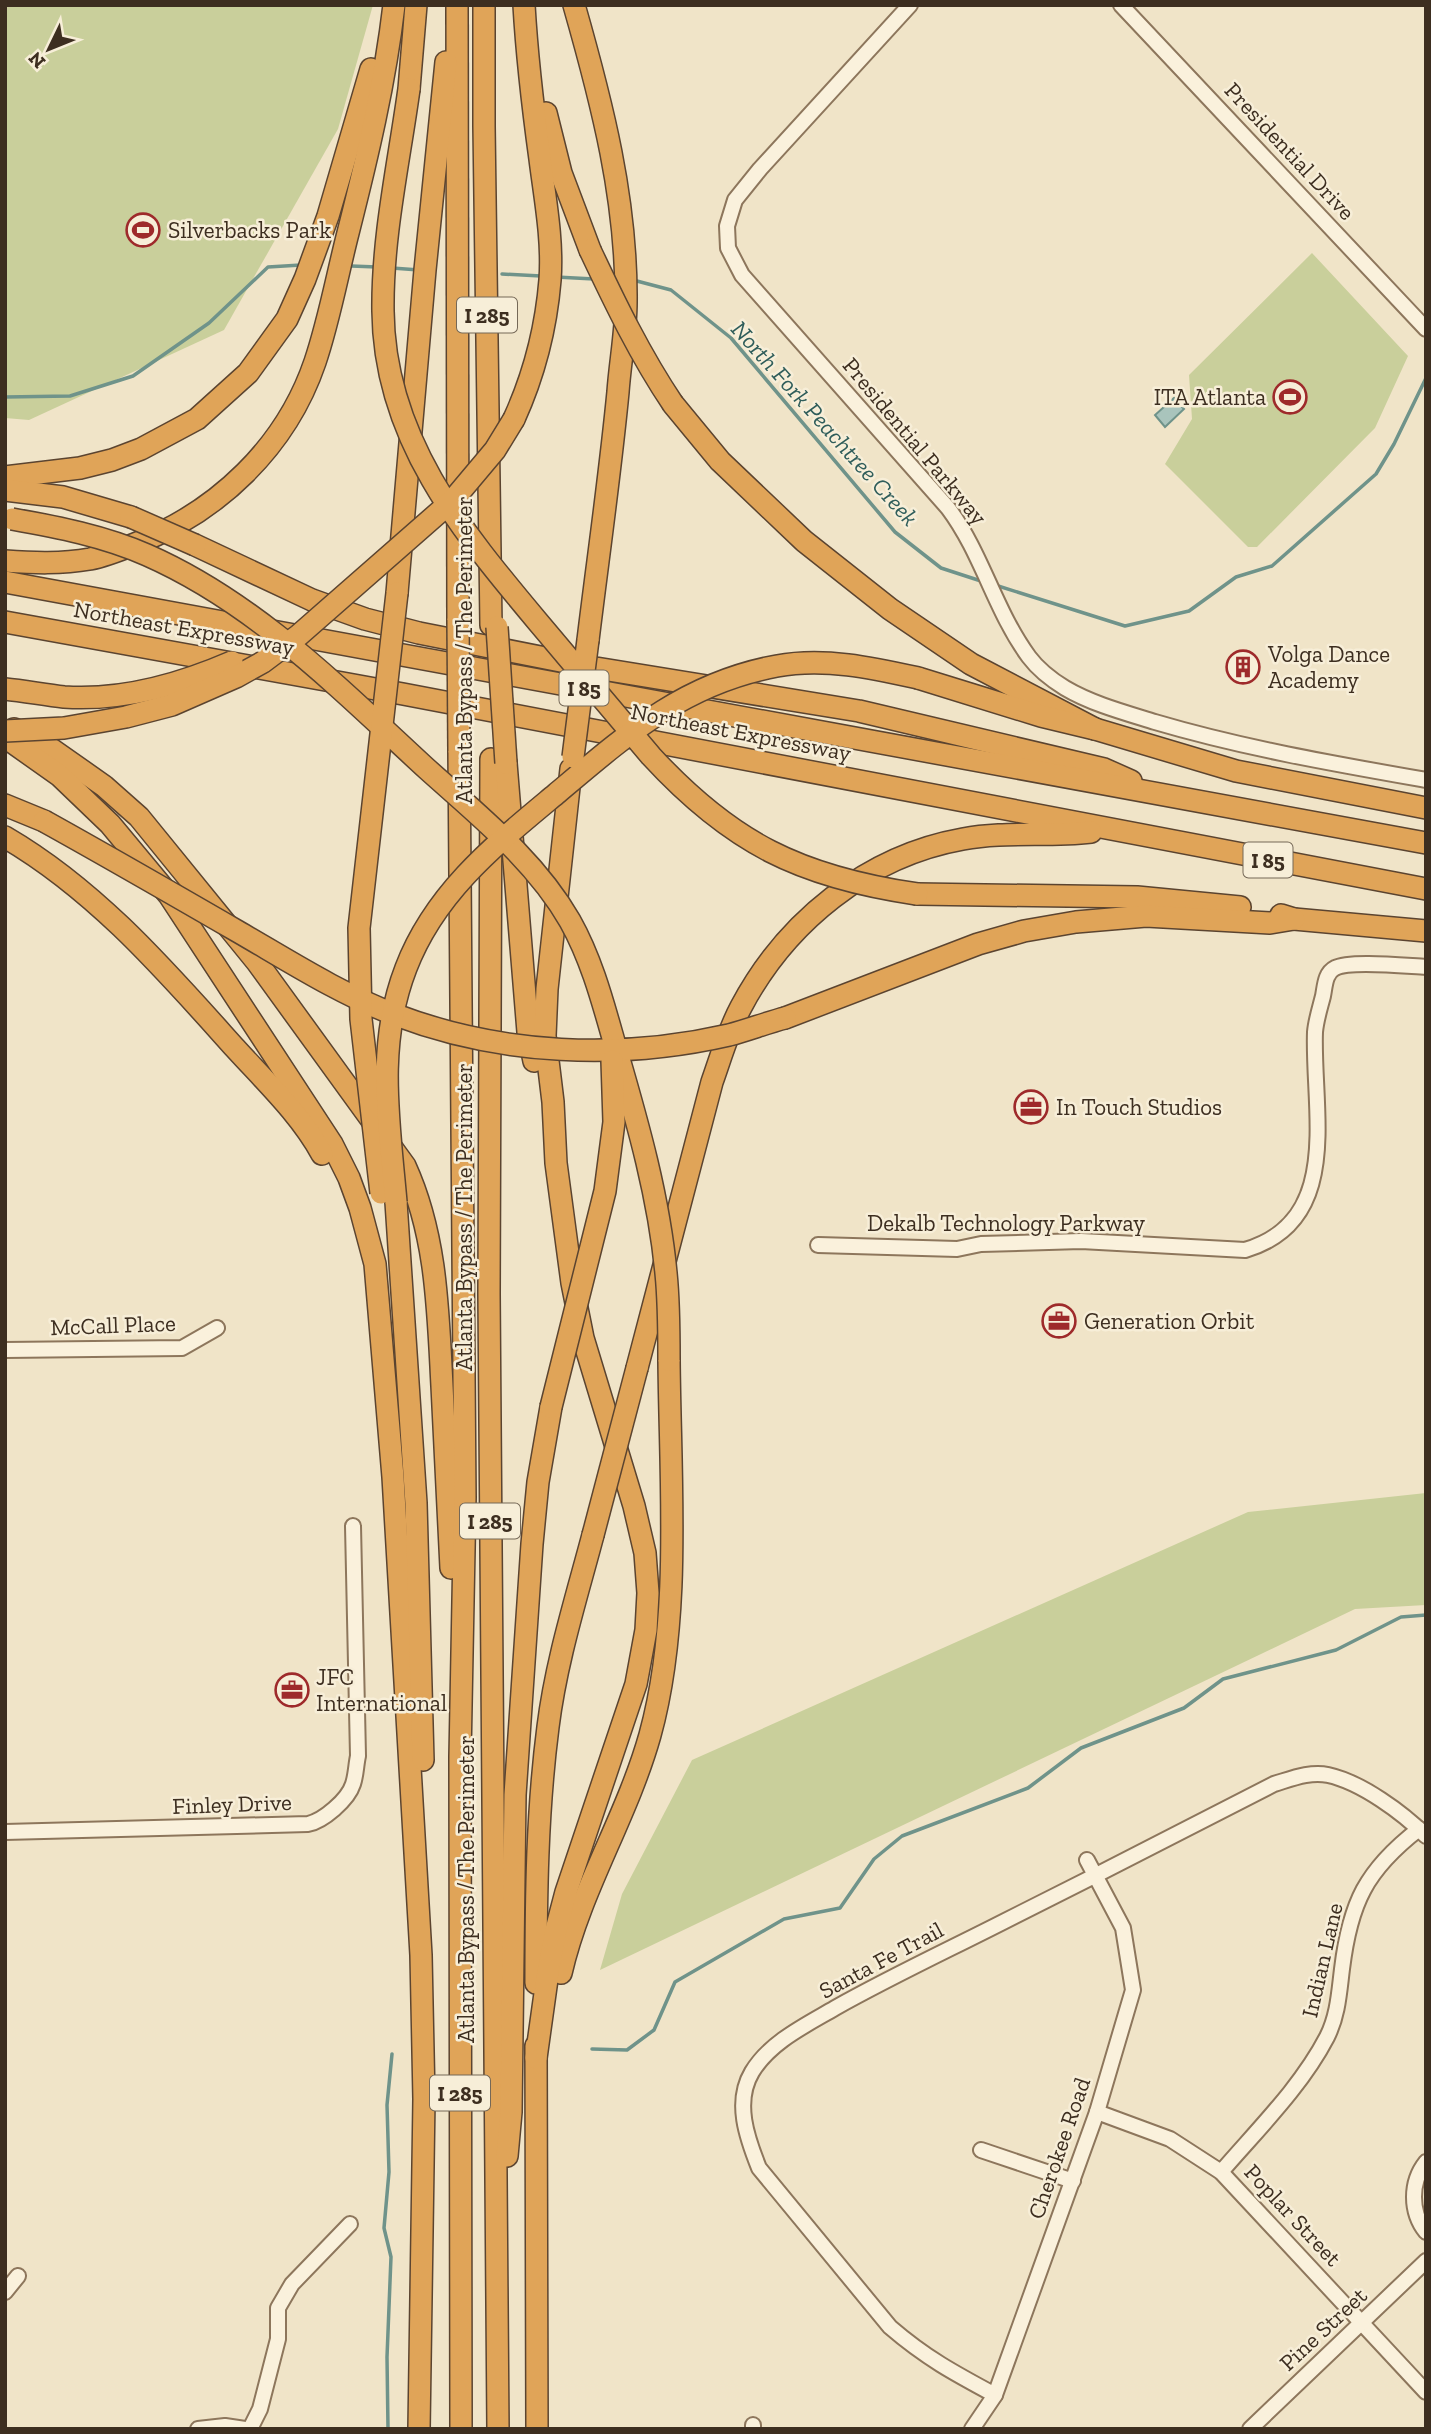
<svg xmlns="http://www.w3.org/2000/svg" width="1431" height="2434" font-family="'Zilla Slab',serif">
  <rect width="100%" height="100%" fill="#f0e4c8"/>
  <!-- green -->
  <g fill="#c9cf9b">
    <polygon points="5,5 373,5 338,129 224,330 29,420 5,418"/>
    <polygon points="1312,253 1408,356 1375,428 1257,547 1248,547 1165,464 1192,419 1189,375"/>
    <polygon points="1426,1493 1426,1605 1355,1609 600,1970 622,1894 692,1760 1248,1512"/>
  </g>
  <!-- water -->
  <polygon fill="#a9c4bc" stroke="#6f938a" stroke-width="2" points="1174,398 1184,409 1165,427 1155,415"/>
  <g fill="none" stroke-linecap="round" stroke-linejoin="round">
    <!-- stream -->
    <g stroke="#6f938a" stroke-width="3.5">
      <polyline points="351,266 377,267"/>
      <polyline points="392,268 419,270"/>
      <polyline points="502,274 541,276"/>
      <polyline points="556,277 594,279"/>
      <polyline points="633,280 671,290 731,338 895,532 941,568 984,582"/>
      <polyline points="5,397 70,396 133,376 209,323 268,267 301,265"/>
      <polyline points="995,585 1125,626 1189,611 1236,577 1272,566 1376,474 1394,444 1426,378"/>
      <polyline points="592,2049 627,2050 654,2030 675,1982 784,1919 840,1908 874,1859 902,1836 1028,1788 1081,1748 1184,1708 1223,1679 1336,1650 1401,1617 1426,1615"/>
      <polyline points="388,2429 387,2357 391,2257 384,2228 389,2172 387,2105 392,2054"/>
    </g>
    <defs>
      <g id="minor">
        <path d="M910,5L760,169L735,200L727,226L728,248L742,275L948,508C982,553 995,611 1029,657C1038,669 1052,680 1065,688C1092,704 1126,713 1155,722C1243,748 1335,764 1426,780"/>
        <polyline points="1121,5 1426,329"/>
        <path d="M818,1245L957,1249L981,1244L1081,1241L1245,1250C1344,1221 1312,1110 1315,1032C1316,1020 1320,1008 1323,996C1325,986 1325,973 1335,968C1350,960 1406,966 1426,967"/>
        <polyline points="5,1350 182,1348 217,1328"/>
        <path d="M5,1832L308,1824C323,1821 348,1800 353,1784C356,1775 356,1765 358,1756L353,1526"/>
        <polyline points="1097,2112 1170,2139 1221,2172 1426,2392"/>
        <polyline points="981,2150 1073,2181"/>
        <path d="M1426,2162C1410,2182 1410,2212 1426,2232"/>
        <path d="M1221,2172C1258,2129 1301,2087 1327,2037C1338,2015 1339,1993 1342,1969C1350,1903 1366,1870 1419,1829"/>
        <polyline points="5,2292 18,2276"/>
        <path d="M995,2395C954,2373 926,2358 890,2327L759,2168C747,2138 734,2102 752,2072C770,2042 806,2025 835,2008C890,1977 948,1950 1005,1921C1095,1876 1185,1830 1274,1784C1291,1779 1310,1771 1328,1775C1361,1782 1403,1813 1426,1836"/>
        <polyline points="753,2425 753,2429"/>
        <polyline points="198,2429 225,2426 245,2429"/>
        <polyline points="250,2429 260,2409 278,2339 278,2308 292,2284 350,2224"/>
        <polyline points="972,2429 995,2395 1097,2112 1133,1990 1123,1928 1087,1860"/>
        <polyline points="1250,2429 1426,2261"/>
      </g>
      <g id="highway">
        <polyline points="457,5 458,620"/>
        <polyline points="484,5 484,126 491,625"/>
        <path d="M574,5C602,103 627,200 626,302C626,332 620,363 618,392C610,475 598,558 588,640"/>
        <polyline points="409,89 416,5"/>
        <polyline points="546,113 561,173 590,250"/>
        <polyline points="673,404 720,461 804,541 890,609 971,664 1095,729"/>
        <path d="M514,419C534,375 546,329 550,280C553,240 545,199 540,159C533,108 527,57 524,5"/>
        <polyline points="5,477 80,468 112,460 141,449 197,419 248,373 287,319 305,279 328,216 371,69"/>
        <polyline points="5,490 63,497 131,517"/>
        <polyline points="195,545 312,600 365,619 419,633 596,668 859,711 1104,769 1131,781"/>
        <path d="M5,561C34,563 61,564 90,559C105,556 120,550 135,544C218,512 286,447 315,362C329,321 337,276 348,233C367,158 385,83 394,5"/>
        <polyline points="5,582 1426,843"/>
        <polyline points="397,593 425,270 446,62"/>
        <polyline points="5,622 403,694 1426,889"/>
        <polyline points="918,678 1041,716 1095,729 1236,771 1426,808"/>
        <path d="M14,729L40,741L104,786L139,817L257,962L405,1166C437,1236 438,1311 442,1386C445,1447 448,1508 451,1568"/>
        <polyline points="5,737 60,776 110,824 169,895 332,1144 349,1178 360,1208 375,1264 393,1477 421,1955 424,2099 419,2429"/>
        <polyline points="459,751 465,1497 460,1757 461,2429"/>
        <polyline points="491,759 489,1294 498,2429"/>
        <polyline points="506,763 528,1032 534,1061"/>
        <polyline points="5,805 44,821"/>
        <path d="M5,837C96,890 165,970 235,1048C265,1081 301,1115 322,1154"/>
        <polyline points="917,894 1137,897 1240,907"/>
        <polyline points="1281,915 1294,919 1426,931"/>
        <polyline points="785,1018 978,944 1024,931 1076,922 1146,916 1270,923 1294,919"/>
        <polyline points="396,1202 416,1503 423,1760"/>
        <path d="M637,1368L712,1082C721,1057 728,1031 741,1007C786,922 867,856 963,839C1005,831 1048,837 1091,832"/>
        <path d="M561,1973C580,1890 627,1817 650,1735C682,1619 670,1480 669,1360"/>
        <path d="M536,1983C536,1897 537,1812 548,1727C556,1662 576,1599 593,1535"/>
        <polyline points="536,2046 537,2429"/>
        <polyline points="536,2058 548,1972 556,1930 566,1892 636,1684 646,1630 648,1593 645,1553 634,1506 583,1338 572,1283 556,1163 553,1102 545,1036 547,989 571,769"/>
        <polyline points="507,2156 511,2112 515,1795 532,1544 538,1482 551,1407"/>
      </g>
    </defs>
    <!-- minor casing -->
    <use href="#minor" stroke="#8d765c" stroke-width="18"/>
    <!-- highway casing -->
    <use href="#highway" stroke="#5b4430" stroke-width="24"/>
    <!-- minor -->
    <use href="#minor" stroke="#faf1dc" stroke-width="14"/>
    <!-- highway -->
    <use href="#highway" stroke="#e0a458" stroke-width="21"/>
    <defs>
      <g id="highway-bridge">
        <path d="M409,89C399,162 382,237 383,311C384,438 461,530 538,622C576,667 613,711 651,756C731,843 800,877 917,894"/>
        <path d="M590,250C615,303 640,355 673,404"/>
        <polyline points="131,517 195,545"/>
        <path d="M12,519C57,527 104,536 147,555C256,603 340,689 427,769C478,815 535,860 570,921C593,962 604,1007 617,1052C638,1124 659,1198 666,1273C669,1302 669,1331 669,1360"/>
        <polyline points="458,620 459,751"/>
        <polyline points="497,627 506,763"/>
        <path d="M5,689C25,691 45,695 64,697C122,701 179,685 232,662"/>
        <polyline points="5,731 64,728 126,717 172,705 236,677 263,662 299,635 453,500 495,450 514,419"/>
        <polyline points="573,757 588,640"/>
        <path d="M44,821C109,857 173,894 237,931C289,961 340,994 396,1015C501,1055 620,1060 729,1035C748,1030 766,1023 785,1018"/>
        <polyline points="381,1193 361,1019 359,928 397,593"/>
        <path d="M396,1202C389,1122 376,1045 406,968C435,892 496,844 556,794C626,735 684,683 777,666C824,657 873,668 918,678"/>
        <polyline points="551,1407 605,1191 614,1122 612,1061"/>
        <polyline points="593,1535 637,1368"/>
      </g>
    </defs>
    <!-- highway-bridge casing -->
    <use href="#highway-bridge" stroke="#5b4430" stroke-width="24" stroke-linecap="butt"/>
    <!-- highway-bridge -->
    <use href="#highway-bridge" stroke="#e0a458" stroke-width="21"/>
  </g>
  <!-- icons -->
  <defs>
    <symbol id="stadium-ring" viewBox="-11 -11 22 22"><circle r="9.5" fill="#f7eed8" stroke="#9e2a2b" stroke-width="1.5"/><path d="M0-5a6.5 5 0 1 0 0 10a6.5 5 0 1 0 0-10ZM-3.5-1.8h7v3.6h-7Z" fill="#9e2a2b"/></symbol>
    <symbol id="building-ring" viewBox="-11 -11 22 22"><circle r="9.5" fill="#f7eed8" stroke="#9e2a2b" stroke-width="1.5"/><path d="M-4-6H4V6H1V3H-1V6H-4ZM-2.5-4.3h1.7v1.8h-1.7ZM.8-4.3h1.7v1.8H.8ZM-2.5-1h1.7V.8h-1.7ZM.8-1h1.7V.8H.8Z" fill="#9e2a2b"/></symbol>
    <symbol id="office-ring" viewBox="-11 -11 22 22"><circle r="9.5" fill="#f7eed8" stroke="#9e2a2b" stroke-width="1.5"/><path d="M-6-3h4V-5.5h4V-3h4V5H-6ZM-1-4.5V-3h2v-1.5ZM-6 0V1H6V0Z" fill="#9e2a2b"/></symbol>
  </defs>
  <g fill-rule="evenodd">
    <use href="#stadium-ring" x="124" y="211" width="38" height="38"/>
    <use href="#stadium-ring" x="1271" y="378" width="38" height="38"/>
    <use href="#building-ring" x="1224" y="648" width="38" height="38"/>
    <use href="#office-ring" x="1012" y="1088" width="38" height="38"/>
    <use href="#office-ring" x="1040" y="1302" width="38" height="38"/>
    <use href="#office-ring" x="273" y="1671" width="38" height="38"/>
  </g>
  <g text-anchor="middle" dominant-baseline="central" stroke-width="5" stroke-linejoin="round" paint-order="stroke">
    <!-- shield labels -->
    <g fill="#f7eed8" stroke="#756857" stroke-width="2">
      <rect x="457" y="297.5" width="60" height="35" rx="5"/>
      <rect x="559.5" y="670.5" width="49" height="35" rx="5"/>
      <rect x="1243.5" y="842.5" width="49" height="35" rx="5"/>
      <rect x="460" y="1503.5" width="60" height="35" rx="5"/>
      <rect x="430" y="2075.5" width="60" height="35" rx="5"/>
    </g>
    <g font-size="21" font-weight="bold" fill="#3d2e20">
      <text x="487" y="315">I 285</text>
      <text x="584" y="688">I 85</text>
      <text x="1268" y="860">I 85</text>
      <text x="490" y="1521">I 285</text>
      <text x="460" y="2093">I 285</text>
    </g>
    <!-- street labels -->
    <g font-size="23" fill="#3d2e20" stroke="#f7eed8">
      <text transform="translate(1290 151) rotate(47)">Presidential Drive</text>
      <text transform="translate(915 441) rotate(50)">Presidential Parkway</text>
      <text transform="translate(184 628) rotate(10)">Northeast Expressway</text>
      <text transform="translate(464 650) rotate(-90)">Atlanta Bypass / The Perimeter</text>
      <text transform="translate(741 732) rotate(11)">Northeast Expressway</text>
      <text transform="translate(464 1217) rotate(-90)">Atlanta Bypass / The Perimeter</text>
      <text x="1006" y="1223">Dekalb Technology Parkway</text>
      <text transform="translate(113 1325) rotate(-2)">McCall Place</text>
      <text transform="translate(232 1804) rotate(-2)">Finley Drive</text>
      <text transform="translate(466 1889) rotate(-90)">Atlanta Bypass / The Perimeter</text>
      <text transform="translate(881 1960) rotate(-28)">Santa Fe Trail</text>
      <text transform="translate(1322 1960) rotate(-77)">Indian Lane</text>
      <text transform="translate(1059 2148) rotate(-71)">Cherokee Road</text>
      <text transform="translate(1293 2215) rotate(47)">Poplar Street</text>
      <text transform="translate(1323 2329) rotate(-43)">Pine Street</text>
    </g>
    <!-- poi labels -->
    <g font-size="23" fill="#3d2e20" stroke="#f7eed8" text-anchor="start">
      <text x="168" y="230">Silverbacks Park</text>
      <text x="1266" y="397" text-anchor="end">ITA Atlanta</text>
      <text x="1268" y="654">Volga Dance<tspan x="1268" dy="26">Academy</tspan></text>
      <text x="1056" y="1107">In Touch Studios</text>
      <text x="1084" y="1321">Generation Orbit</text>
      <text x="316" y="1677">JFC<tspan x="316" dy="26">International</tspan></text>
    </g>
    <!-- water labels -->
    <g font-size="24" font-style="italic" fill="#2f5d5a" stroke="#f7eed8">
      <text transform="translate(825 423) rotate(48)">North Fork Peachtree Creek</text>
    </g>
  </g>
  <!-- border -->
  <rect width="1431" height="2434" fill="none" stroke="#3d2e20" stroke-width="14"/>
  <!-- north arrow -->
  <g transform="translate(49 49) rotate(227)" stroke="#f7eed8" stroke-width="5" paint-order="stroke">
  <path d="M0-5L12 26L0 18L-12 26Z" fill="#3d2e20"/>
  <text y="-10" font-size="19" font-weight="bold" text-anchor="middle" fill="#3d2e20">N</text>
  </g>
</svg>
